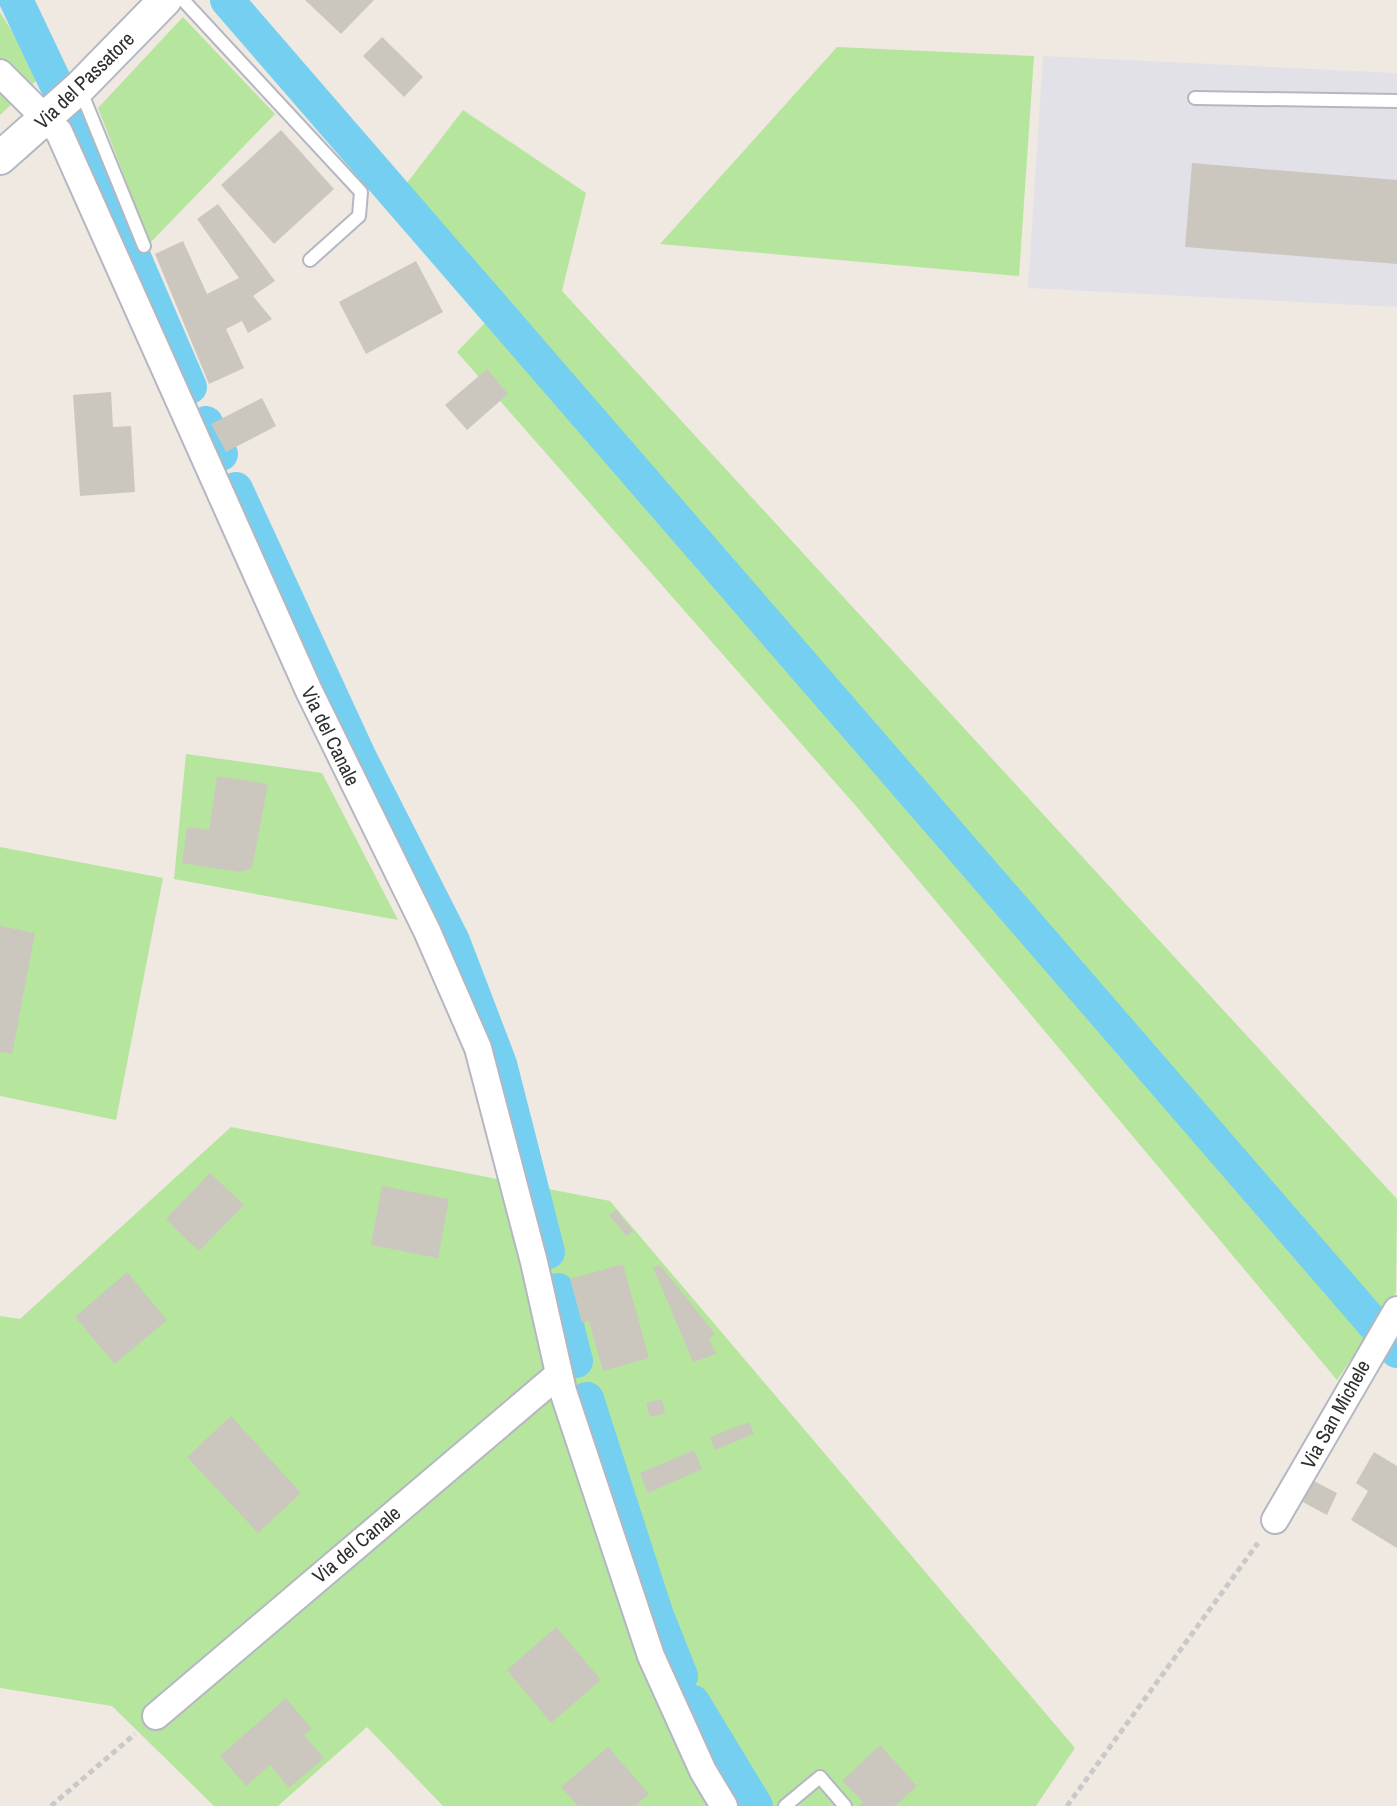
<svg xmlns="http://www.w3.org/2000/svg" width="1397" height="1806" font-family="'Archivo Narrow',sans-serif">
  <rect width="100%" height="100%" fill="#efe9e1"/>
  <!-- industrial -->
  <polygon fill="#e3e1e8" points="1043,56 1397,73 1397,307 1028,288"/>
  <!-- green -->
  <g fill="#b6e59e">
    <polygon points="0,12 40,77 0,115"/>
    <polygon points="183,17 275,114 150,243 98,108"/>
    <polygon points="837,47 1034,56 1019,276 660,244"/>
    <polygon points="463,110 586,193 562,291 1397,1199 1396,1293 1337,1380 856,806 457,352 504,303 400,192"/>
    <polygon points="186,754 322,773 398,920 174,879"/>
    <polygon points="0,847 163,878 116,1120 0,1096"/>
    <polygon points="231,1127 610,1201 1075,1748 1036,1806 443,1806 367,1727 278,1806 214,1806 112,1706 0,1688 0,1316 20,1319"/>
  </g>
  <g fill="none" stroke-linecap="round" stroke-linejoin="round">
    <!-- canal -->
    <g stroke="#75cff0" stroke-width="34">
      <polyline points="16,0 56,84"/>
      <polyline points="227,0 1397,1351"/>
      <polyline points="76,122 190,387"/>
      <polyline points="206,423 221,454"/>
      <polyline points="236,489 360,758 453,941 500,1064 548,1252"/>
      <polyline points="558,1290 576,1361"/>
      <polyline points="587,1399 656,1613 681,1676"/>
      <polyline points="693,1702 756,1806"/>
    </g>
  </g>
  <!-- building -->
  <g fill="#cbc7bf">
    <polygon points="305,0 374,0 341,34"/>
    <polygon points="382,37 423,77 404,97 363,56"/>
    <polygon points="281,130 334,189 274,244 221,185"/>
    <polygon points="1192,163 1397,180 1397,264 1185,247"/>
    <polygon points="218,204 275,281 253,296 272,319 248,333 242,321 226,329 244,368 209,384 155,254 183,241 207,294 239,278 197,219"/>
    <polygon points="416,261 443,312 366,354 339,302"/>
    <polygon points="487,369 508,394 467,430 445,405"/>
    <polygon points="111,392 113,427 131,426 135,492 80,496 73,395"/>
    <polygon points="262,398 276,426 226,452 211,424"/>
    <polygon points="217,776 268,784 252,868 240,872 182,863 187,827 209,830"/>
    <polygon points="0,926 35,933 12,1054 0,1052"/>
    <polygon points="210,1173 244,1205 199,1251 166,1219"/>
    <polygon points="382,1186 449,1199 438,1258 371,1245"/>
    <polygon points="616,1210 633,1231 627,1236 609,1215"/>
    <polygon points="623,1264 649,1358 603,1371 589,1321 582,1323 570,1279"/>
    <polygon points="660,1265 715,1334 709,1339 716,1354 693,1362 653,1267"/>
    <polygon points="127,1272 167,1320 115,1364 75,1317"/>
    <polygon points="662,1399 665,1413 650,1417 646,1403"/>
    <polygon points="231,1416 301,1493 258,1533 187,1457"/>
    <polygon points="749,1422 754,1434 715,1450 710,1437"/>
    <polygon points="694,1450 702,1469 648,1493 640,1473"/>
    <polygon points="1374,1452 1397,1466 1397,1548 1351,1520 1368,1491 1356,1483"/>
    <polygon points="1310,1479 1337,1493 1327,1515 1299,1500"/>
    <polygon points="556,1627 601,1680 551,1723 507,1670"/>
    <polygon points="286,1698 312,1729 304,1735 324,1758 289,1788 270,1765 246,1786 220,1756"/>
    <polygon points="880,1745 917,1786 895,1806 859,1806 863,1802 842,1781"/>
    <polygon points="608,1747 649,1794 635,1806 578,1806 561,1787"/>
  </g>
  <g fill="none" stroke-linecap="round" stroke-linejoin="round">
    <defs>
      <g id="service">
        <polyline points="183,0 361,192 359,216 310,260"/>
        <polyline points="80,89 144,246"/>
        <polyline points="1195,98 1397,101"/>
        <polyline points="785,1806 820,1777 845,1806"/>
      </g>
      <g id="minor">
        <polyline points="0,73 59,132 309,691 427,931 478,1048 534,1262 563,1391 651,1656 703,1771 724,1806"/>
        <polyline points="1275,1520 1397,1310"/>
        <polyline points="156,1716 559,1374"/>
      </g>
      <polyline id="tertiary" points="0,158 80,87 165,0"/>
    </defs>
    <!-- service casing -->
    <use href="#service" stroke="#b4b7c1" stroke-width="16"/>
    <!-- minor casing -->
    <use href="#minor" stroke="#b4b7c1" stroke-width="30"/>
    <!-- tertiary casing -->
    <use href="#tertiary" stroke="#b4b7c1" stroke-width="36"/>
    <!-- path -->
    <g stroke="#c9c9c9" stroke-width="5" stroke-dasharray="6 4" stroke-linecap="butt">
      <polyline points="51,1806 135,1734"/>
      <polyline points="1067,1806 1258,1543"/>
    </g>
    <!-- service -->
    <use href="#service" stroke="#fff" stroke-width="12"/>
    <!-- minor -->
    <use href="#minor" stroke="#fff" stroke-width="26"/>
    <!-- tertiary -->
    <use href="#tertiary" stroke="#fff" stroke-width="32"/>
  </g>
  <g text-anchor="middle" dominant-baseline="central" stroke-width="6" stroke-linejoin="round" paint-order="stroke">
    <!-- street labels -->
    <g font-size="20" fill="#2e2e2e" stroke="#fff">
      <text transform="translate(84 80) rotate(-44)">Via del Passatore</text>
      <text transform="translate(331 736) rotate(64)">Via del Canale</text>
      <text transform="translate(1335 1414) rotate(-61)">Via San Michele</text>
      <text transform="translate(356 1544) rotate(-40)">Via del Canale</text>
    </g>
  </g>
</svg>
